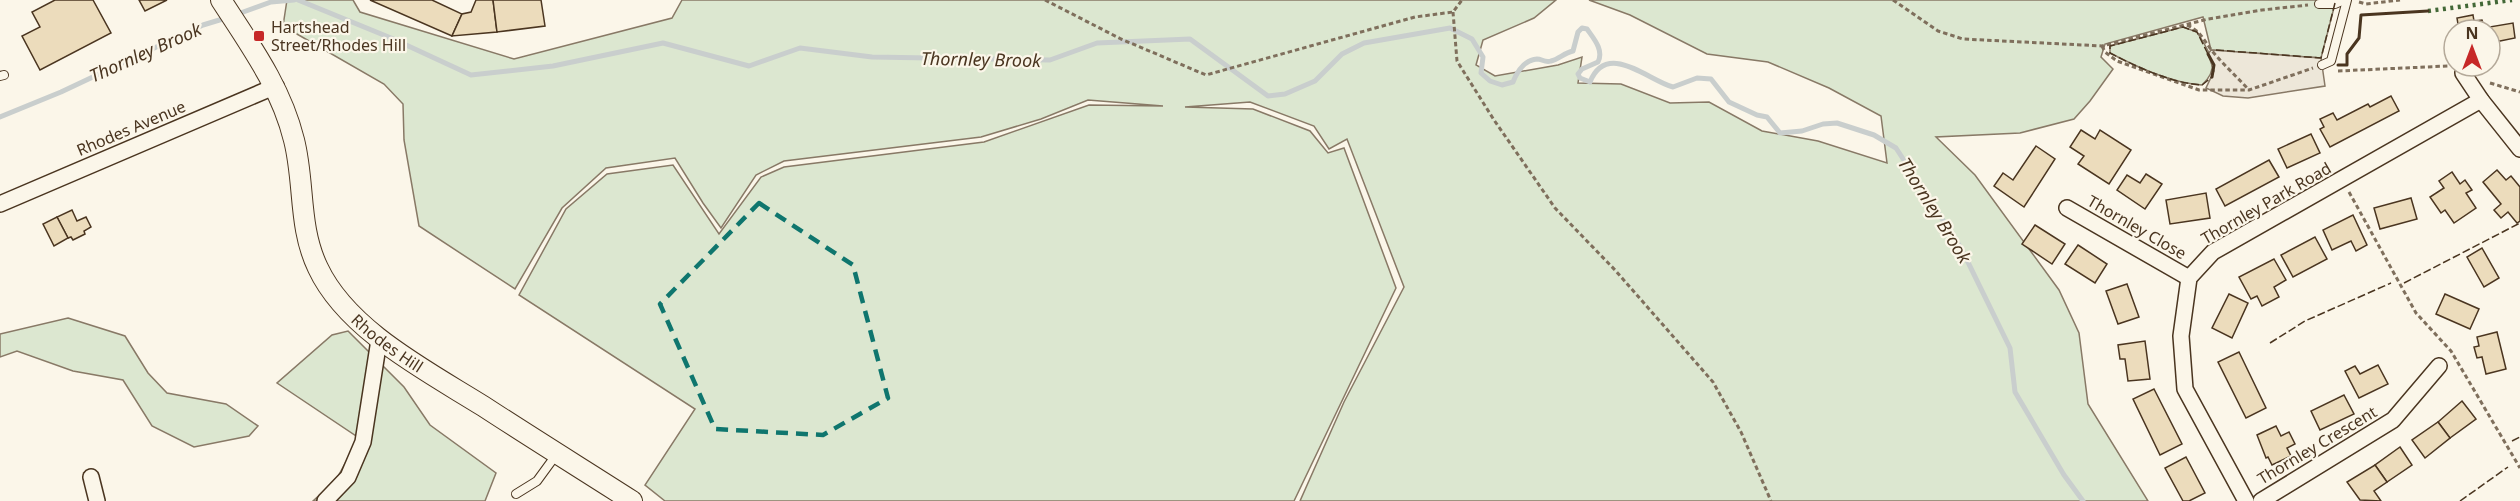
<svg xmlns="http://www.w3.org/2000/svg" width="2520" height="501" font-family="'Noto Sans',sans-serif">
  <rect width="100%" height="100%" fill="#fbf6e9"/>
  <!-- green -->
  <g fill="#dce7d0" stroke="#887966" stroke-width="1.5">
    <polygon points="287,0 353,0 360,12 514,59 672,18 682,0 1556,0 1534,18 1483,40 1476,65 1495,76 1558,65 1582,57 1578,83 1621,84 1670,103 1709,102 1762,131 1818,141 1887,163 1881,116 1829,88 1768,62 1707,54 1630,15 1589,0 2336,0 2321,58 2211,50 2203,17 2105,44 2101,57 2113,69 2090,101 2074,119 2020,133 1936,137 1975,175 2059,290 2079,333 2088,404 2148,501 1300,501 1344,402 1404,287 1347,139 1329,149 1314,126 1250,102 1185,107 1253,109 1310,131 1328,153 1344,148 1396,288 1294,501 665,501 645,485 695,409 519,295 566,209 607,174 673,165 719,234 761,177 784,167 984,142 1089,105 1163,106 1088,100 1041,119 981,137 784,161 756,175 721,228 703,203 675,158 606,168 562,208 515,289 419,226 404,140 403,104 384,84 283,26"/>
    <path d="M2183,27L2197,32C2209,52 2222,67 2202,85C2171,83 2137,67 2110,53V46Z"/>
    <polygon points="68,318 125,336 148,373 167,393 226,404 258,426 249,436 194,447 152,426 123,380 73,371 17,351 0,357 0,334"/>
    <polygon points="348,331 404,387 430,425 496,473 485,501 313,501 336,480 359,438 277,383 332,335"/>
  </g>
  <!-- parking -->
  <polygon fill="#ede7d9" stroke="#887966" stroke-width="1.5" points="2211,50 2321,58 2325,86 2248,98 2223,96 2206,88 2214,71 2208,54"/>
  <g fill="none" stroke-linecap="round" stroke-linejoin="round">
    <!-- stream -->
    <g stroke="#c9cecd" stroke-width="5">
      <path d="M298,0L391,38L471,75L553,66L663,43L749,66L800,48L872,57L1050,60L1097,43L1190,39L1268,96L1285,94L1315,81L1342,54L1364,43L1450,28L1472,39L1483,57L1481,73L1490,81L1502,85L1513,82C1517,72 1524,60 1537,59C1542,59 1545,63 1551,61C1559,59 1564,53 1573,51L1578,32L1582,28L1587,29C1594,39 1604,50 1598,62L1582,69L1578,74L1580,78L1590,82C1607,40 1649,81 1673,87L1697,78L1711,79L1729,102L1757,115L1767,117L1780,133L1802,131L1823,124L1837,123L1874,135L1896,148L1961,248L2010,348L2015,392L2064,475L2083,501"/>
      <polyline points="235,15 271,2 294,0"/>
      <polyline points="0,117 61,92 203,25 226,18"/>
    </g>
  </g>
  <!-- building -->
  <g fill="#ecdcbc" stroke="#4a3520" stroke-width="1.5">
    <polygon points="55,0 93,0 111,33 40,70 22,36 40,27 32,12"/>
    <polygon points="139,0 167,0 145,11"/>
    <polygon points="370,0 432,0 462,14 452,36"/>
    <polygon points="476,0 493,0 497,32 452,36 462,14 471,12"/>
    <polygon points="493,0 541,0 545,26 497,32"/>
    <polygon points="2473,15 2474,21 2482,20 2484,28 2513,23 2515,38 2490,43 2490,30 2459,30 2457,18"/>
    <polygon points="2391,96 2399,111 2330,147 2320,129 2324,127 2320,119 2333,113 2337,120 2368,104 2370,107"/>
    <polygon points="2081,130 2095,139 2100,130 2131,150 2109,184 2078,164 2084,156 2070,147"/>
    <polygon points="2311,134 2320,153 2287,168 2278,149"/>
    <polygon points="2036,146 2055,159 2024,207 1994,186 2003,173 2013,180"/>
    <polygon points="2269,160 2279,177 2225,206 2216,189"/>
    <polygon points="2497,170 2506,180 2511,176 2520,187 2520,221 2517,223 2508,212 2501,218 2494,210 2501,204 2483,182"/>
    <polygon points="2452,172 2460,184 2465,180 2472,190 2466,193 2476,208 2454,223 2445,210 2441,213 2430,197 2444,188 2439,181"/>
    <polygon points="2146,174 2162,184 2145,209 2117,190 2127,175 2140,183"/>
    <polygon points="2206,193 2210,218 2170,224 2166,200"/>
    <polygon points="2411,198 2417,219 2380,229 2374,208"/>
    <polygon points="72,210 77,221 86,217 91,227 84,231 85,234 73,240 71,237 68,238 57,217"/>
    <polygon points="2353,215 2367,245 2356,251 2351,241 2332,250 2323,230"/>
    <polygon points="57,217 68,238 54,246 43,224"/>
    <polygon points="2035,225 2065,244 2052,264 2022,244"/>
    <polygon points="2315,237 2327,259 2293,277 2281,255"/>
    <polygon points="2078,245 2107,264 2095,283 2065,264"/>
    <polygon points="2482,248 2499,278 2484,287 2467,257"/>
    <polygon points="2274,259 2286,280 2274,287 2279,297 2262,306 2257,296 2251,299 2239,277"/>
    <polygon points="2127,284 2139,317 2118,324 2106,291"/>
    <polygon points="2229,294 2248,303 2232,338 2212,328"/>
    <polygon points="2445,294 2479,309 2470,329 2436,314"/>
    <polygon points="2497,332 2506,369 2486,374 2482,357 2477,358 2474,347 2479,346 2477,337"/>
    <polygon points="2145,341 2150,379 2128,381 2125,359 2120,359 2118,345"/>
    <polygon points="2239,352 2266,408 2246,418 2218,362"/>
    <polygon points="2378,365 2388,384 2359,398 2345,371 2355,366 2360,374"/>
    <polygon points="2154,389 2182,444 2160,455 2133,399"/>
    <polygon points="2344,395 2354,414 2320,430 2311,411"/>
    <polygon points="2462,401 2476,419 2450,438 2438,422"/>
    <polygon points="2438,422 2450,438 2425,458 2412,440"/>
    <polygon points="2276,426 2281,436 2289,432 2295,444 2287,448 2291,456 2272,465 2268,457 2266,458 2257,435"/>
    <polygon points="2400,447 2412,465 2387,482 2375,465"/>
    <polygon points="2186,457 2205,493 2189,501 2183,501 2165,468"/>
    <polygon points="2375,465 2387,482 2374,491 2381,501 2360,500 2347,482"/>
  </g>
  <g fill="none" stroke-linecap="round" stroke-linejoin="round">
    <defs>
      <g id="service">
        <polyline points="2319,4 2335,4 2344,0"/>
        <polyline points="2322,65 2331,61 2347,0"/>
        <polyline points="0,76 4,75"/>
        <polyline points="516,494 537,481 556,455"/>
      </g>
      <g id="minor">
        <polyline points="2463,73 2481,100 2520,149"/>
        <polyline points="0,204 276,86"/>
        <polyline points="2067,208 2189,278"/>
        <polyline points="91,477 97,501"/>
        <polyline points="325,501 348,477 363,442 379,340"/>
        <polyline points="2246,501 2185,389 2181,336 2189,278 2213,252 2481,100"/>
        <polyline points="2261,501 2393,420 2439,366"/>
      </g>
      <g id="tertiary">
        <path id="s1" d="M221,0C250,45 281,87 294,140C305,183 298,227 318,268C347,330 427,371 483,406C532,438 582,469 632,501"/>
      </g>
    </defs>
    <!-- service casing -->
    <use href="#service" stroke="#4a3520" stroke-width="10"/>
    <!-- minor casing -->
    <use href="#minor" stroke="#4a3520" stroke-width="18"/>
    <!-- tertiary casing -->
    <use href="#tertiary" stroke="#4a3520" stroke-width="22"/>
    <!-- path -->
    <g stroke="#7f6f5c" stroke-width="3" stroke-dasharray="4.5 3" stroke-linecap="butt">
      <polyline points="1045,0 1121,39 1206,75 1415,17 1453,12 1462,0"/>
      <polyline points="1893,0 1938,31 1963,39 2102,46 2208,19 2262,10 2308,5"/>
      <polyline points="2359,2 2366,4 2400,0"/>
      <polyline points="1453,12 1457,61 1494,120 1555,208 1615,270 1713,382 1741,432 1771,501"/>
      <path d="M2187,25C2201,31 2204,41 2213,52C2224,65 2237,77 2249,90"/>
      <polyline points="2102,46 2105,52 2117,61 2199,90 2249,90 2313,68"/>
      <polyline points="2338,71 2448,66"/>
      <polyline points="2490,83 2520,92"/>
      <polyline points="2349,192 2416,313 2451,351 2520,468"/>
    </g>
    <!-- service -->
    <use href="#service" stroke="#fbf6e9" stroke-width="8"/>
    <!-- minor -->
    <use href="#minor" stroke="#fbf6e9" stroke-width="15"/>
    <!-- tertiary -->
    <use href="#tertiary" stroke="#fbf6e9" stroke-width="20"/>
    <!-- hedge -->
    <polyline stroke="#436837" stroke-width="4.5" stroke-dasharray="3 4.5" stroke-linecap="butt" points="2428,11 2512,0"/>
    <!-- fence -->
    <g stroke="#4a3520" stroke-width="1.5" stroke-dasharray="8 3" stroke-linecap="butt">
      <polyline points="2216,50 2321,58 2335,3"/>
      <path d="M2208,54L2197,32L2183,27L2110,46V53C2137,67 2171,83 2202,85L2212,77"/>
      <polyline points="2404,283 2520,223"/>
      <polyline points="2270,343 2305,321 2391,283"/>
      <polyline points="2512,441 2520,437"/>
      <polyline points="2460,501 2508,467"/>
    </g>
    <!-- wall -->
    <g stroke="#4a3520" stroke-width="3">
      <polyline points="2208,54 2214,65 2212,77"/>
      <polyline points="2338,65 2347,65 2347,54 2359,38 2361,15 2428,11"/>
    </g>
  </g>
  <!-- marked area -->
  <path fill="none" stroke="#0f766e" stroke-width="4.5" stroke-dasharray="12 8" stroke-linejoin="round" d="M759,203L853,265L888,398L823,435L715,429L660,304Z"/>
  <!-- markers -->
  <rect fill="#c62828" stroke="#fbf6e9" stroke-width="2" x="253" y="30" width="12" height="12" rx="3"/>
  <g text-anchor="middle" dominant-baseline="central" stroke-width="4.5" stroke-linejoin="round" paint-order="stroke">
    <!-- poi labels -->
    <g font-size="16" fill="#4a3520" stroke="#fbf6e9" text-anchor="start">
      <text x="271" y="27">Hartshead<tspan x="271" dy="18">Street/Rhodes Hill</tspan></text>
    </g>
    <!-- street labels -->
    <g font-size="16" fill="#4a3520" stroke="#fbf6e9">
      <text transform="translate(131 128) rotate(-23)">Rhodes Avenue</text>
      <text transform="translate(2266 203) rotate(-30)">Thornley Park Road</text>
      <text transform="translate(2137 227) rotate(30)">Thornley Close</text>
      <text stroke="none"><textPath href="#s1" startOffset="393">Rhodes Hill</textPath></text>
      <text transform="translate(2317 445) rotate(-31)">Thornley Crescent</text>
    </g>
    <!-- water labels -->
    <g font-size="18" font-style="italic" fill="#4a3520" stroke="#fbf6e9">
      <text transform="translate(145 52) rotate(-24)">Thornley Brook</text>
      <text transform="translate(981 59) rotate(1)">Thornley Brook</text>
      <text transform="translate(1935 210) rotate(58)">Thornley Brook</text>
    </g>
  </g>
  <!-- north arrow -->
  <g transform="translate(2472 48)"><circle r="28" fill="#fbf6e9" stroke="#b4a999" stroke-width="1.5"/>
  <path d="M0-4.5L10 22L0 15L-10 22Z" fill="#c62828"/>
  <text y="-9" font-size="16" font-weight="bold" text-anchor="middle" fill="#4a3520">N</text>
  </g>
</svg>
